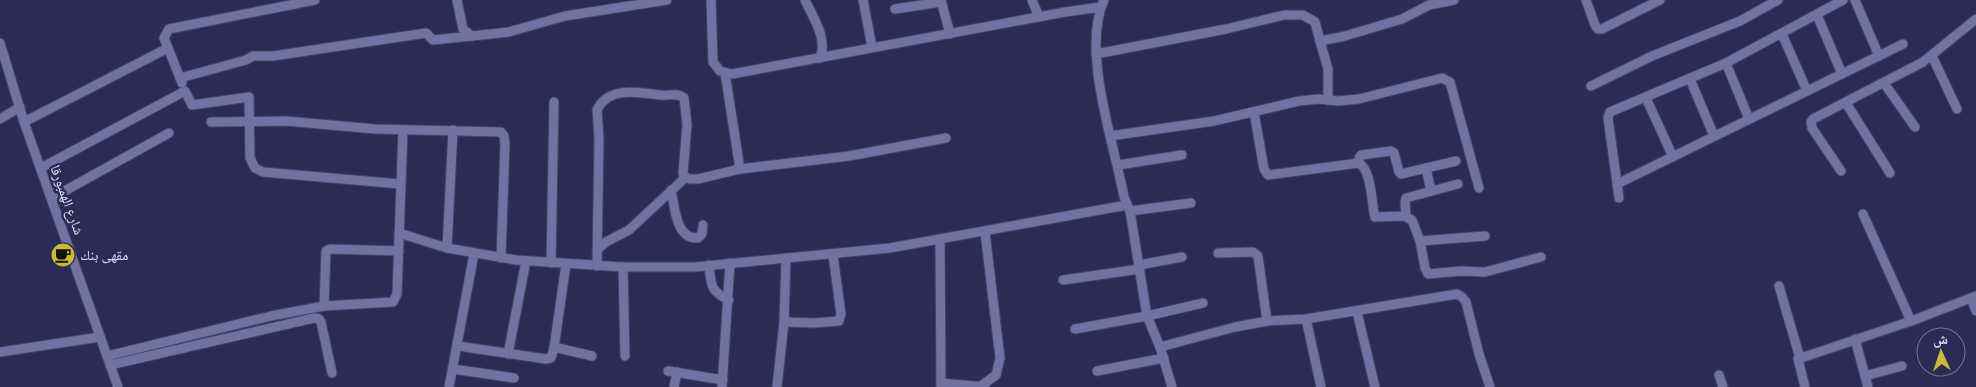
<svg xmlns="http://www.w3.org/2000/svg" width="1976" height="387" font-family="Karla,'Noto Naskh Arabic',sans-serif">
  <rect width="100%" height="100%" fill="#2c2b55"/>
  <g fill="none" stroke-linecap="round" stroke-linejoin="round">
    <defs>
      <g id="minor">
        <polyline points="457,0 463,29 472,36 509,32 565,16 667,0"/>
        <polyline points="711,0 713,62 720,71 732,74 1065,12 1101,7"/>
        <path d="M805,0C813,17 828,39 820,58"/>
        <polyline points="863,0 872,47"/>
        <polyline points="941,0 950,34"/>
        <polyline points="1032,0 1039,17"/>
        <path d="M1104,0C1081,51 1114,143 1124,197L1130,211L1147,316L1160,347L1172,387"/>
        <polyline points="1586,0 1595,25 1598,29 1602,29 1660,0"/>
        <polyline points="1855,0 1879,56"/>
        <polyline points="895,9 941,2"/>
        <polyline points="1817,15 1842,74"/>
        <polyline points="1782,34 1807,91"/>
        <polyline points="0,43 24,122 118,387"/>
        <polyline points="1096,54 1226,29 1284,15 1303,15 1315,22 1320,41"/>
        <polyline points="1932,56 1957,109"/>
        <polyline points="1726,63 1749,119"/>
        <polyline points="725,73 740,169"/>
        <polyline points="180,78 246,60 253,56 273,56 426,33 433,40 472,36"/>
        <polyline points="1690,79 1714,136"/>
        <polyline points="182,83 164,38 169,29 315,0"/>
        <polyline points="1884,83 1915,127"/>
        <polyline points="1591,86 1652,56 1740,21 1778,0"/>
        <polyline points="1646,98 1673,157"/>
        <polyline points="1328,100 1328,69 1320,41 1345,36 1402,19 1429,5 1454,0"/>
        <polyline points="1846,103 1890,173"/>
        <path d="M1254,112L1264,169L1268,175L1359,163C1372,171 1371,202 1375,217L1404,216L1412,220L1420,241L1425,268L1428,274L1461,271L1485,272L1541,257"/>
        <polyline points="0,119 20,107"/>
        <polyline points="24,122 168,48"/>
        <polyline points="211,122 286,121 375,129 501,132 504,136 505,144 501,258"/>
        <polyline points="1110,136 1214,121 1299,101 1319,99 1338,101 1359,99 1442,78 1450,82 1479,188"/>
        <polyline points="1359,163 1359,158 1361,155 1391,151 1394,153 1399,172 1401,174 1456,161"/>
        <polyline points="1118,165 1182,155"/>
        <polyline points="41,168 185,91 192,105 249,97 250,158 255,168 263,172 400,184"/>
        <polyline points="1426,168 1431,191"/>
        <polyline points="1841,171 1812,128 1811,122 1813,119 1923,62 1976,19"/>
        <polyline points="1617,184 1903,44"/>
        <path d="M671,190C675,206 675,239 698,238L702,234L703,225"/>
        <polyline points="52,198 169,133"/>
        <polyline points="1619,198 1608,118 1610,112 1726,63 1843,0"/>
        <polyline points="1130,211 1191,203"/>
        <polyline points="1863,214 1911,321"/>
        <polyline points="1406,216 1405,202 1406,198 1458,184"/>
        <polyline points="399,233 447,248 516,260 623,267 695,267 890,248 1127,205"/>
        <polyline points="940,239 941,387"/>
        <polyline points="1420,241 1485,236"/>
        <polyline points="447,248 453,130"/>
        <polyline points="597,250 606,242 629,230 686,177"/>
        <polyline points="1218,253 1253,252 1258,256 1267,321"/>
        <polyline points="551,263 554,102"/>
        <path d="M709,265C711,285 710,291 729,300"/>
        <polyline points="1139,265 1182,257"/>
        <path d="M597,266L599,138L597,110C609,85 640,93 661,95C670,96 677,92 684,98L687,125L683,173L684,177L690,179H698L740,169L849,156L946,138"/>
        <polyline points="623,267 625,356"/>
        <polyline points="1063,280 1140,269"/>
        <polyline points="1779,286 1800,358"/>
        <polyline points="1971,298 1976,311"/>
        <polyline points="324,306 326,251 330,249 399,251"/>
        <polyline points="1357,312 1375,387"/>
        <polyline points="1306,319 1321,387"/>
        <polyline points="784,322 814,323 839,321 841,314 833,255"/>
        <polyline points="1075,329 1147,316 1203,303"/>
        <polyline points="1855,339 1868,387"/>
        <polyline points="458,346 546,359 551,358 554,348 566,264"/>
        <polyline points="554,347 592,356"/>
        <polyline points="1160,347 1235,327 1267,321 1306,319 1457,294 1462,297 1466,302 1479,354 1490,387"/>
        <polyline points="0,352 100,337"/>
        <polyline points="508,354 526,261"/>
        <polyline points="107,356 271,316 324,306 393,302 397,294 403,130"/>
        <polyline points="110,365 314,318 319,319 321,322 332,373"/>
        <polyline points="453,369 514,378"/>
        <polyline points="668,371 723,380"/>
        <polyline points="1097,371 1164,358"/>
        <polyline points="1719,375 1723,387"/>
        <polyline points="1865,376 1902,366"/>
        <polyline points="941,383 985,387"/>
        <polyline points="981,386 996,375 1000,358 985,232"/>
        <polyline points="449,387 474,254"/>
        <polyline points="674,387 677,372"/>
        <polyline points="722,387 730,263"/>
        <polyline points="777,387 784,322 786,258"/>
        <polyline points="1805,387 1798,359 1914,320 1976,296"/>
      </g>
    </defs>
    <!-- minor casing -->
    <use href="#minor" stroke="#454468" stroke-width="11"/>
    <!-- minor -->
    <use href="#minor" stroke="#7073a2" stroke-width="9"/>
  </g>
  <!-- icons -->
  <defs>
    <symbol id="cafe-disc" viewBox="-11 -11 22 22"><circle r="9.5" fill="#caba39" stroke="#2c2b55"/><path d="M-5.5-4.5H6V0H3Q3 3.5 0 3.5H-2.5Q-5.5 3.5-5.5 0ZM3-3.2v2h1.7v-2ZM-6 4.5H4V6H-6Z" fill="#111"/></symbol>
  </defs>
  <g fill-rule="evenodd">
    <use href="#cafe-disc" x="49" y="241" width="28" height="28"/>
  </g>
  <g text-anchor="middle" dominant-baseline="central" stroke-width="5" stroke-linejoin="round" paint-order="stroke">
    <!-- street labels -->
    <g font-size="14" fill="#dee1fb" stroke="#2c2b55">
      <text transform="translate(67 200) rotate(70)">شارع الهمبورقا</text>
    </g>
    <!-- poi labels -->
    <g font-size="14" fill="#dee1fb" stroke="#2c2b55" text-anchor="start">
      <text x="80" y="255">مقهى بنك</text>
    </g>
  </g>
  <!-- north arrow -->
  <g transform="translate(1941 352) rotate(357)"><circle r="24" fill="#2c2b55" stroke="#737497"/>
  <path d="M0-4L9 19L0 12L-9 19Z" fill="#caba39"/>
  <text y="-8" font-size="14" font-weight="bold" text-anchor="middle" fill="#dee1fb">ش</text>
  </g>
</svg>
